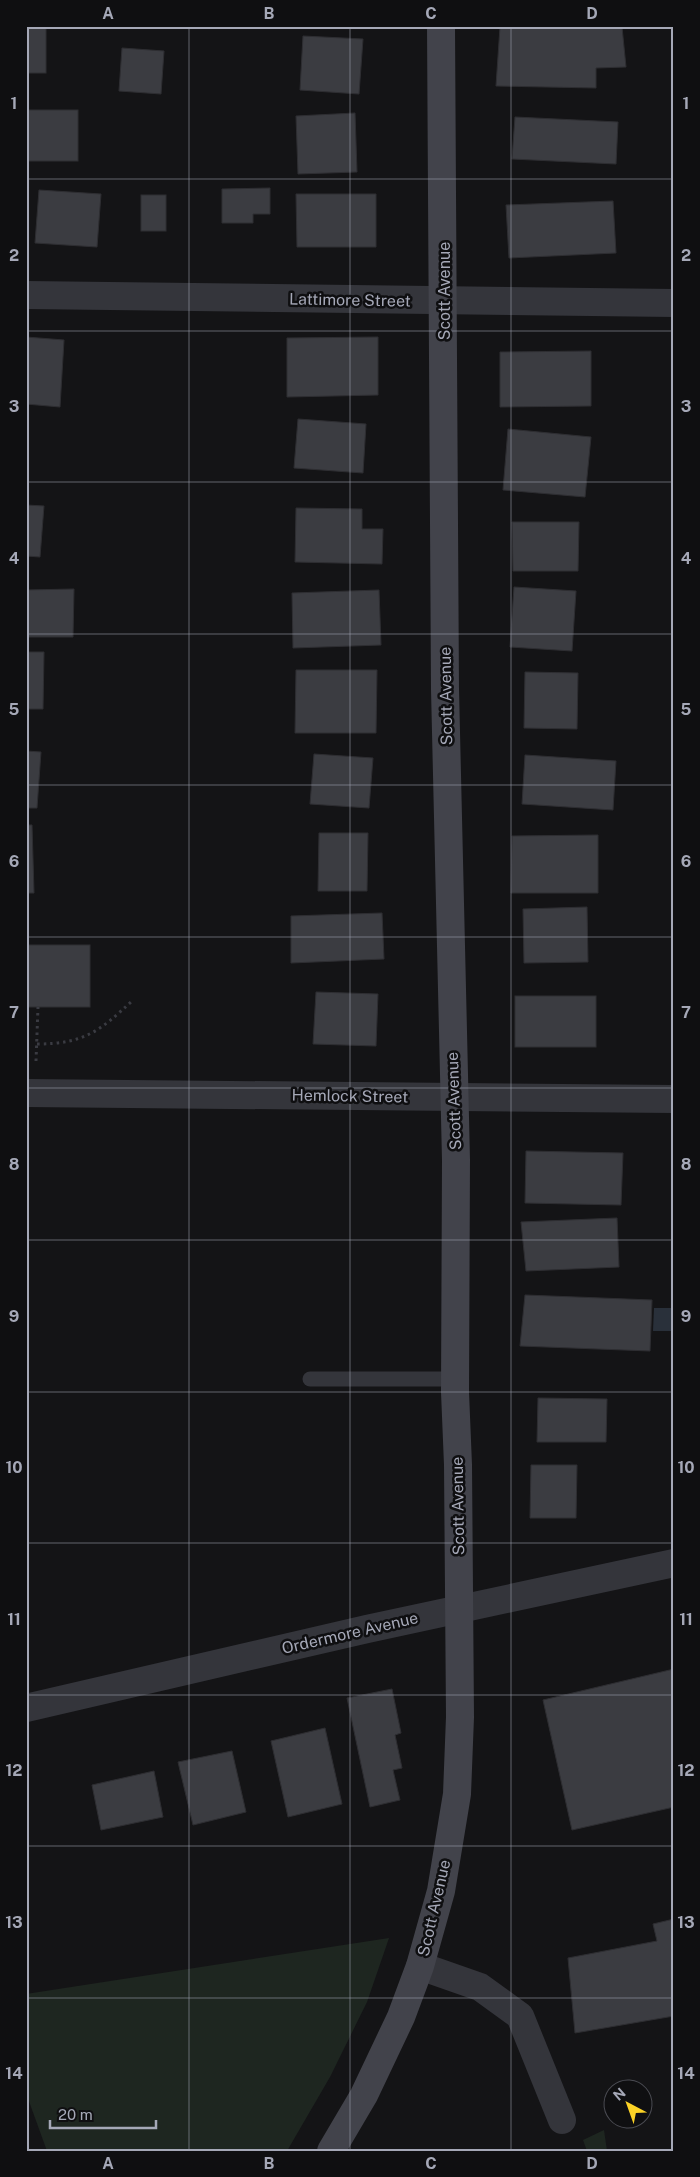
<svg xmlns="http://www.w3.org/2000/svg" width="700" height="2177" font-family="'Public Sans',sans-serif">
  <rect width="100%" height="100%" fill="#141416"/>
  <!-- green -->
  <g fill="#1e2620">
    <polygon points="389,1938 367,2002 330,2077 287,2151 47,2151 26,2093 26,1994"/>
    <polygon points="604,2130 607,2151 587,2151 583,2140"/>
  </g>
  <!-- water -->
  <polygon fill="#29303a" points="654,1308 674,1308 674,1331 653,1331"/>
  <!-- building -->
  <g fill="#3b3c41" stroke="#2e2e32">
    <rect x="26" y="26" width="20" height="47"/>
    <polygon points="500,27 622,27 626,67 596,68 596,88 496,86"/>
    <polygon points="303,36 363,39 359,94 300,90"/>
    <polygon points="122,48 164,51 161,94 119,91"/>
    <rect x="26" y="110" width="52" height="51"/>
    <polygon points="355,113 357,172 298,174 296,116"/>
    <polygon points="515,117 618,122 616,164 512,159"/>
    <polygon points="270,188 270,214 253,214 253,223 222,223 222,189"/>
    <polygon points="39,190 101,194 97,247 35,243"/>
    <polygon points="296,194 376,194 376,247 297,247"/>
    <rect x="141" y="195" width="25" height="36"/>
    <polygon points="613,201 616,253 509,258 506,205"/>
    <polygon points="26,337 64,340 60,407 26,404"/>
    <polygon points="378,337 378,395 287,397 287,338"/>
    <polygon points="591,351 591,406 500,407 500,352"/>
    <polygon points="298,419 366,424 363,473 294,468"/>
    <polygon points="508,429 591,437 585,497 503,490"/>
    <polygon points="26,505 44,506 40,557 26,556"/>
    <polygon points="296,508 362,509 362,529 383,529 382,564 295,562"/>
    <polygon points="512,522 579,522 578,571 513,571"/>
    <polygon points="514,587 576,591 572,651 510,647"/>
    <polygon points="74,589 73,637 26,637 26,590"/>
    <polygon points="379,590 381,645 293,648 292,593"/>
    <polygon points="26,652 44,652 43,709 26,709"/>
    <polygon points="296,670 377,670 376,733 295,733"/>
    <polygon points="525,672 578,673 577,729 524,728"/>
    <polygon points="26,751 41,752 37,808 26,808"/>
    <polygon points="314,754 373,758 369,808 310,804"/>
    <polygon points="525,755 616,761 613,810 522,804"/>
    <polygon points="26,825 32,825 34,893 26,893"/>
    <polygon points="319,833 368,833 367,891 318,891"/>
    <polygon points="598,835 598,893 511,893 512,836"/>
    <polygon points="587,907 588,962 524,963 523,909"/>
    <polygon points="382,913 384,959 291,963 291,916"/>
    <rect x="26" y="945" width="64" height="62"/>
    <polygon points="316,992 378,994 376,1046 313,1044"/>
    <rect x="515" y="996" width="81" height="51"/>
    <polygon points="526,1151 623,1153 621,1205 525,1203"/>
    <polygon points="617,1218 619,1267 526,1271 521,1222"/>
    <polygon points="525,1295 652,1300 650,1351 520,1346"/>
    <polygon points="538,1398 607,1399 606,1442 537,1442"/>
    <polygon points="531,1465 577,1465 576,1518 530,1518"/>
    <polygon points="674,1669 674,1807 572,1830 543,1700"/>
    <polygon points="392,1689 401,1733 395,1735 402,1768 393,1770 400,1800 370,1807 347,1698"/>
    <polygon points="325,1728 342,1804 288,1817 271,1741"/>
    <polygon points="232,1751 246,1812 193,1825 178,1762"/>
    <polygon points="154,1771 163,1817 101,1830 92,1785"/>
    <polygon points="674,1919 674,2016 575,2033 568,1958 657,1941 653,1924"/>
  </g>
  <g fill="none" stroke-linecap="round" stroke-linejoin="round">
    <!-- path -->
    <g stroke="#3a3b42" stroke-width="3" stroke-dasharray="2.5 4" stroke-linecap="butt">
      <path d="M37,1044C84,1044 100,1031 133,1000"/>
      <polyline points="36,1061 38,1007"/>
    </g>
    <!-- lane -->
    <polyline stroke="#34353b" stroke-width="15" points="310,1379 455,1379"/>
    <!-- street -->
    <g stroke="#34353b" stroke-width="28">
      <polyline points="26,295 674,303"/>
      <polyline points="26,1093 674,1099"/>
      <polyline points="26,1708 367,1629 674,1563"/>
      <polyline points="420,1966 480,1987 520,2016 562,2120"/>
    </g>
    <!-- secondary -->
    <polyline stroke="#42434b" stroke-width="28" points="331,2151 364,2095 401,2017 420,1966 441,1891 457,1794 460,1717 458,1465 455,1392 456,1160 445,689 441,26"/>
  </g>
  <!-- grid -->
  <path fill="none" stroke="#a5a8b7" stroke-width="1" stroke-opacity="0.55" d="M189,26V2151M350,26V2151M511,26V2151M26,179H674M26,331H674M26,482H674M26,634H674M26,785H674M26,937H674M26,1088H674M26,1240H674M26,1392H674M26,1543H674M26,1695H674M26,1846H674M26,1998H674"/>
  <g text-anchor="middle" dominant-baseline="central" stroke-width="5" stroke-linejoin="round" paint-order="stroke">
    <!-- street labels -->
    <g font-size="16" fill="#a5a8b7" stroke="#0f0f11">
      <text transform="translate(444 291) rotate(-90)">Scott Avenue</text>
      <text transform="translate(350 300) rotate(1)">Lattimore Street</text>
      <text transform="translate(446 696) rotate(-91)">Scott Avenue</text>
      <text transform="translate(350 1096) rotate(1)">Hemlock Street</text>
      <text transform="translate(454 1101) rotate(-92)">Scott Avenue</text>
      <text transform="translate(458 1506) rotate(-91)">Scott Avenue</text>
      <text transform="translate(350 1633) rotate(-13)">Ordermore Avenue</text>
      <text transform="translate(434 1908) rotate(-77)">Scott Avenue</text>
    </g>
  </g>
  <!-- border -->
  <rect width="700" height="2177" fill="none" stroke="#0f0f11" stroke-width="55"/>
  <!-- north arrow -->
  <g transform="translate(628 2104) rotate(319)"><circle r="24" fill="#0f0f11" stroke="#4b4c53"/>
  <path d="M0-4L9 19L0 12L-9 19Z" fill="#fcd326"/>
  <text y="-8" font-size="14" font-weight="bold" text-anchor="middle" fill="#a5a8b7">N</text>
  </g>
  <!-- scale -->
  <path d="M50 2120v8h106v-8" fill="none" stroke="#a5a8b7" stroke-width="2.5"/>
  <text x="58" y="2120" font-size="15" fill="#a5a8b7" stroke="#0f0f11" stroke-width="4" paint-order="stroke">20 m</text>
  <rect x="28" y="28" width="644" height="2122" fill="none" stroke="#a5a8b7" stroke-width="2"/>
  <g font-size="16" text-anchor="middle" font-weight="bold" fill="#a5a8b7">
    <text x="108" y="19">A</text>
    <text x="269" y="19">B</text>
    <text x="431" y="19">C</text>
    <text x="592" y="19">D</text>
    <text x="14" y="109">1</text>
    <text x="686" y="109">1</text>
    <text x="14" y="261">2</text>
    <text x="686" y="261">2</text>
    <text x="14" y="412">3</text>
    <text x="686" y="412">3</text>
    <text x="14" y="564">4</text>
    <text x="686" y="564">4</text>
    <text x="14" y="715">5</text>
    <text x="686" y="715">5</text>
    <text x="14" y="867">6</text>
    <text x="686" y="867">6</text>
    <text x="14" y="1018">7</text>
    <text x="686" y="1018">7</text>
    <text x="14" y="1170">8</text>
    <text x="686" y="1170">8</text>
    <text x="14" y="1322">9</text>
    <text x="686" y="1322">9</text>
    <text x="14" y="1473">10</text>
    <text x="686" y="1473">10</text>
    <text x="14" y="1625">11</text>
    <text x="686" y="1625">11</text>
    <text x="14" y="1776">12</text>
    <text x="686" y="1776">12</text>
    <text x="14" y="1928">13</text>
    <text x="686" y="1928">13</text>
    <text x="14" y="2079">14</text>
    <text x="686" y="2079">14</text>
    <text x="108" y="2169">A</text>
    <text x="269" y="2169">B</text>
    <text x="431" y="2169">C</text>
    <text x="592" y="2169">D</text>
  </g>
</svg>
